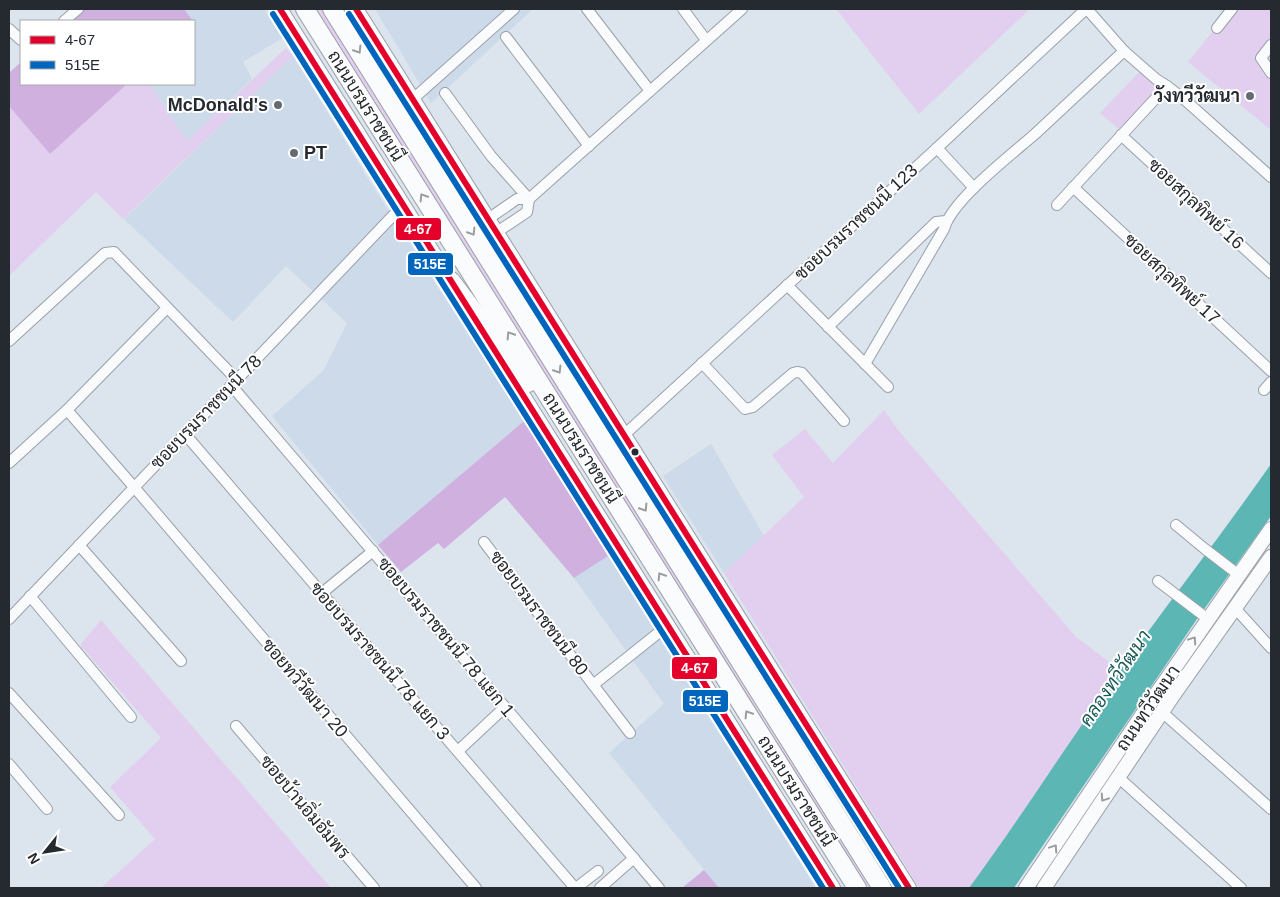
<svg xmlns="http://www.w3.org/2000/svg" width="1280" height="897" font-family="Arial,Sarabun,sans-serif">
  <rect width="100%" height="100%" fill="#dce4ed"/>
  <!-- built -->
  <g fill="#cddaea">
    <polygon points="184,9 264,9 284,37 243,62 252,79 187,141 149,84 194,84 194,22"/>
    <polygon points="375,9 533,9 431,103"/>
    <polygon points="293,56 369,180 524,421 378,545 272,416 323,371 347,323 286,266 233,322 124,219"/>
    <polygon points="711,444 764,536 724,573 663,476"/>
    <polygon points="608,556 816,888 719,888 609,753 664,704 574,578"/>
  </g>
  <!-- green -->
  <g fill="#e2cfef">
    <polygon points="311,9 324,9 874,888 863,888"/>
    <polygon points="836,9 1030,9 919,114"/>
    <polygon points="1231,9 1271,9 1271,130 1188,62"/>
    <polygon points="286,48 293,56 123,219 96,192 9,276 9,106 50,154 127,84 149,84 187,141"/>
    <polygon points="1142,69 1162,85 1120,130 1100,113"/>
    <path d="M884,410L898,430L1076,637L1120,670C1069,742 1022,817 969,888H919L724,573L804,497L772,455L805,429L833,463Z"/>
    <polygon points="101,620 331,888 101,888 155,839 110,787 161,738 80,645"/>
  </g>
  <!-- forest -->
  <g fill="#cfb0df">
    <polygon points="82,9 184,9 193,21 68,21"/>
    <polygon points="21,62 21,84 127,84 50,154 9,106 9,73"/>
    <polygon points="524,421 608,556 574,578 505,497 444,549 438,543 401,572 378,545"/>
    <polygon points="704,870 719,888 682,888"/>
  </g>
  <!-- water -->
  <path fill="#5cb6b4" d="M1271,464V516L1197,619L1014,888H969C1012,830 1051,769 1092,710C1150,626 1213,547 1271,464Z"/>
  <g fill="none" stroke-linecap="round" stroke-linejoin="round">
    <defs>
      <g id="street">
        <polyline points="587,9 650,91"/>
        <polyline points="683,9 706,40"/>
        <polyline points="1087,9 1124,51 1156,79 1167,86 1185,100 1271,177"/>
        <polyline points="64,21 78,9"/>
        <polyline points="1217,28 1232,9"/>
        <polyline points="9,29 21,40"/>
        <polyline points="506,37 589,146"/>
        <polyline points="1271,45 1261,58 1271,73"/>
        <polyline points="445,93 491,156 529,199 742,9"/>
        <polyline points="413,99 514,9"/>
        <polyline points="1121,135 1271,273"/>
        <polyline points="937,148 974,188"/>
        <polyline points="1073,187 1271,371"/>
        <polyline points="1057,205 1167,86"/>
        <polyline points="488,219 517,199 529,199 527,212 497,232"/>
        <polyline points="787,285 888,387"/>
        <polyline points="828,327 936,222 946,221"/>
        <polyline points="9,341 105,253 114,252 237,380"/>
        <polyline points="702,363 745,409 753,407 793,373 797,372 802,373 844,421"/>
        <path d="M865,364L944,229C952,200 1011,155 1035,134C1065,106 1095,78 1124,51"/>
        <polyline points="231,385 659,888"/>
        <polyline points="1264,390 1271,382"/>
        <polyline points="67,410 134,487 476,888"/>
        <polyline points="185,434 575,888"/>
        <polyline points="624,435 937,148 1086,9"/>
        <polyline points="9,463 67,410 167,308"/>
        <polyline points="1176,525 1205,549 1239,575"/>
        <polyline points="484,542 630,733"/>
        <polyline points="79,545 181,661"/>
        <polyline points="1158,581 1208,619"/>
        <polyline points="322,593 373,551"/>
        <polyline points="30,596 131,717"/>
        <polyline points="1235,608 1271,648"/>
        <polyline points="9,619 403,205"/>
        <polyline points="593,685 667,626"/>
        <polyline points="9,693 119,815"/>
        <polyline points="1162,712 1271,809"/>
        <polyline points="236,726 374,888"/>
        <polyline points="458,751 505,707"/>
        <polyline points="9,764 47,809"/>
        <polyline points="1118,777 1241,888"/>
        <polyline points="576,888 598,871"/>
        <polyline points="600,888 634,858"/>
      </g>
      <g id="secondary">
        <polyline points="280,9 456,289"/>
        <polyline points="356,9 909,888"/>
        <polyline points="495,351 833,888"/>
        <polyline points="1026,888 1157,693 1271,529"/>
        <polyline points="1044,888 1172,697 1271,557"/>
      </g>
      <g id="highway">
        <polyline points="305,9 857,888"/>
        <polyline points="332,9 882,888"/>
        <polyline points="451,281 528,383"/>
      </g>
    </defs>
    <!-- street casing -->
    <use href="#street" stroke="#9aa0a7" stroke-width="12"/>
    <!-- secondary casing -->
    <use href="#secondary" stroke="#9aa0a7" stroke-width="16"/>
    <!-- highway casing -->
    <use href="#highway" stroke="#9aa0a7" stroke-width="20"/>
    <!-- street -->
    <use href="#street" stroke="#fafbfc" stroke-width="10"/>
    <!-- secondary -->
    <use href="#secondary" stroke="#fafbfc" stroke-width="14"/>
    <!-- highway -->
    <use href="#highway" stroke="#fafbfc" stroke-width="18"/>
    <defs>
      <g id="bus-1">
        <polyline points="280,9 833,888"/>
        <polyline points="356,9 909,888"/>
      </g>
      <g id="bus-2">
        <polyline points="273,14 823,888"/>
        <polyline points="349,14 899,888"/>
      </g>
    </defs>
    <!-- bus-1 casing -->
    <use href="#bus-1" stroke="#fff" stroke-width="10"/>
    <!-- bus-2 casing -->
    <use href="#bus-2" stroke="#fff" stroke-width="10"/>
    <!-- bus-1 -->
    <use href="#bus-1" stroke="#e4002b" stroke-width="6"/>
    <!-- bus-2 -->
    <use href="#bus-2" stroke="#0065bd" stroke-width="6"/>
  </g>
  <!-- one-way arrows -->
  <defs><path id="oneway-chevron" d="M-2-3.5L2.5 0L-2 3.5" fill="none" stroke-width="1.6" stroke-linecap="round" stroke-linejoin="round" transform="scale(1.25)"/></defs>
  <g stroke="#9a9da0">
    <use href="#oneway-chevron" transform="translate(358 50) rotate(58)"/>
    <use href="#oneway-chevron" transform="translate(423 197) rotate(-122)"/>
    <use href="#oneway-chevron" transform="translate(472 232) rotate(58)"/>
    <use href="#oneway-chevron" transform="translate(510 335) rotate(-122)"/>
    <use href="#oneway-chevron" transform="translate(558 370) rotate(58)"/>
    <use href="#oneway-chevron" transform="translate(644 508) rotate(58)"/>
    <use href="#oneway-chevron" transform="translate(661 576) rotate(-122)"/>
    <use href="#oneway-chevron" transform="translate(1193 640) rotate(-56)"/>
    <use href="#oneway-chevron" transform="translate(748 714) rotate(-122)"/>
    <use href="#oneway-chevron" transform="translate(1104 798) rotate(124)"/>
    <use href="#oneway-chevron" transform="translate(1054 848) rotate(-56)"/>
  </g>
  <!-- markers -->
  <g fill="#656b72" stroke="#fff" stroke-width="2">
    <circle cx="1250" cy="96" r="5"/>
    <circle cx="278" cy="105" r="5"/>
    <circle cx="294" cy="153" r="5"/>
  </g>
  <circle fill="#252a30" stroke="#fff" stroke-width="2" cx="635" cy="452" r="4.5"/>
  <g text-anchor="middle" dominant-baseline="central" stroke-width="4" stroke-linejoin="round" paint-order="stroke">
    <!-- poi labels -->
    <g font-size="18" font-weight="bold" fill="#252a30" stroke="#fff" text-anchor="end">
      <text x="1240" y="96">วังทวีวัฒนา</text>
      <text x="268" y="105">McDonald's</text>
      <text x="304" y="153" text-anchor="start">PT</text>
    </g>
    <!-- street labels -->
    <g font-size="18" fill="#252a30" stroke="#fff">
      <text transform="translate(366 106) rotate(58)">ถนนบรมราชชนนี</text>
      <text transform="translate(1196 204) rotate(43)">ซอยสกุลทิพย์ 16</text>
      <text transform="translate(856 222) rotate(-43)">ซอยบรมราชชนนี 123</text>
      <text transform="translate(1172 279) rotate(43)">ซอยสกุลทิพย์ 17</text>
      <text transform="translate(206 412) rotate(-46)">ซอยบรมราชชนนี 78</text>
      <text transform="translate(581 448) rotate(58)">ถนนบรมราชชนนี</text>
      <text transform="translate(539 613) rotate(53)">ซอยบรมราชชนนี 80</text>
      <text transform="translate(446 637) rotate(50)">ซอยบรมราชชนนี 78 แยก 1</text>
      <text transform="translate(380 661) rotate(49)">ซอยบรมราชชนนี 78 แยก 3</text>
      <text transform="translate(305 688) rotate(50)">ซอยทวีวัฒนา 20</text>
      <text transform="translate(1148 708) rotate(-56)">ถนนทวีวัฒนา</text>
      <text transform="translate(796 791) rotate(58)">ถนนบรมราชชนนี</text>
      <text transform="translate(305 807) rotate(50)">ซอยบ้านอิ่มอัมพร</text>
    </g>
    <!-- water labels -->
    <g font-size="19" font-style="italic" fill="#1b5b57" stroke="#fff">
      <text transform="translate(1115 678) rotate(-56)">คลองทวีวัฒนา</text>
    </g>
  </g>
  <g stroke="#fff" stroke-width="2">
    <rect x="395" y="217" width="47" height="24" rx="5" fill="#e4002b"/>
    <rect x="407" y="252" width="47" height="24" rx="5" fill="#0065bd"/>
    <rect x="671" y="656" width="47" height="24" rx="5" fill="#e4002b"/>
    <rect x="682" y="689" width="47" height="24" rx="5" fill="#0065bd"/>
  </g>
  <g font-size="14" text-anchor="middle" font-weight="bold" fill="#fff">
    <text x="418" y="234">4-67</text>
    <text x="430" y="269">515E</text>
    <text x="695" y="673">4-67</text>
    <text x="705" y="706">515E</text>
  </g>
  <!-- border -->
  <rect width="1280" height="897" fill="none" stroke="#252a30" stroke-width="20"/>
  <!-- legend -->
  <rect x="20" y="20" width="175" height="65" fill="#ffffff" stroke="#a8aaac"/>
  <rect x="30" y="36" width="25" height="8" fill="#e4002b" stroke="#a8aaac"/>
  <text x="65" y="45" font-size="15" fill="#252a30">4-67</text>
  <rect x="30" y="61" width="25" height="8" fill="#0065bd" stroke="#a8aaac"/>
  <text x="65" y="70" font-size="15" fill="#252a30">515E</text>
  <!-- north arrow -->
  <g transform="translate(45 852) rotate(240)" stroke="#ffffff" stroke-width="4" paint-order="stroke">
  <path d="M0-4L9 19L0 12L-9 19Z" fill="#252a30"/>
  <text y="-8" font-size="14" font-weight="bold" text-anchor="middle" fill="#252a30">N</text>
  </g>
</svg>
